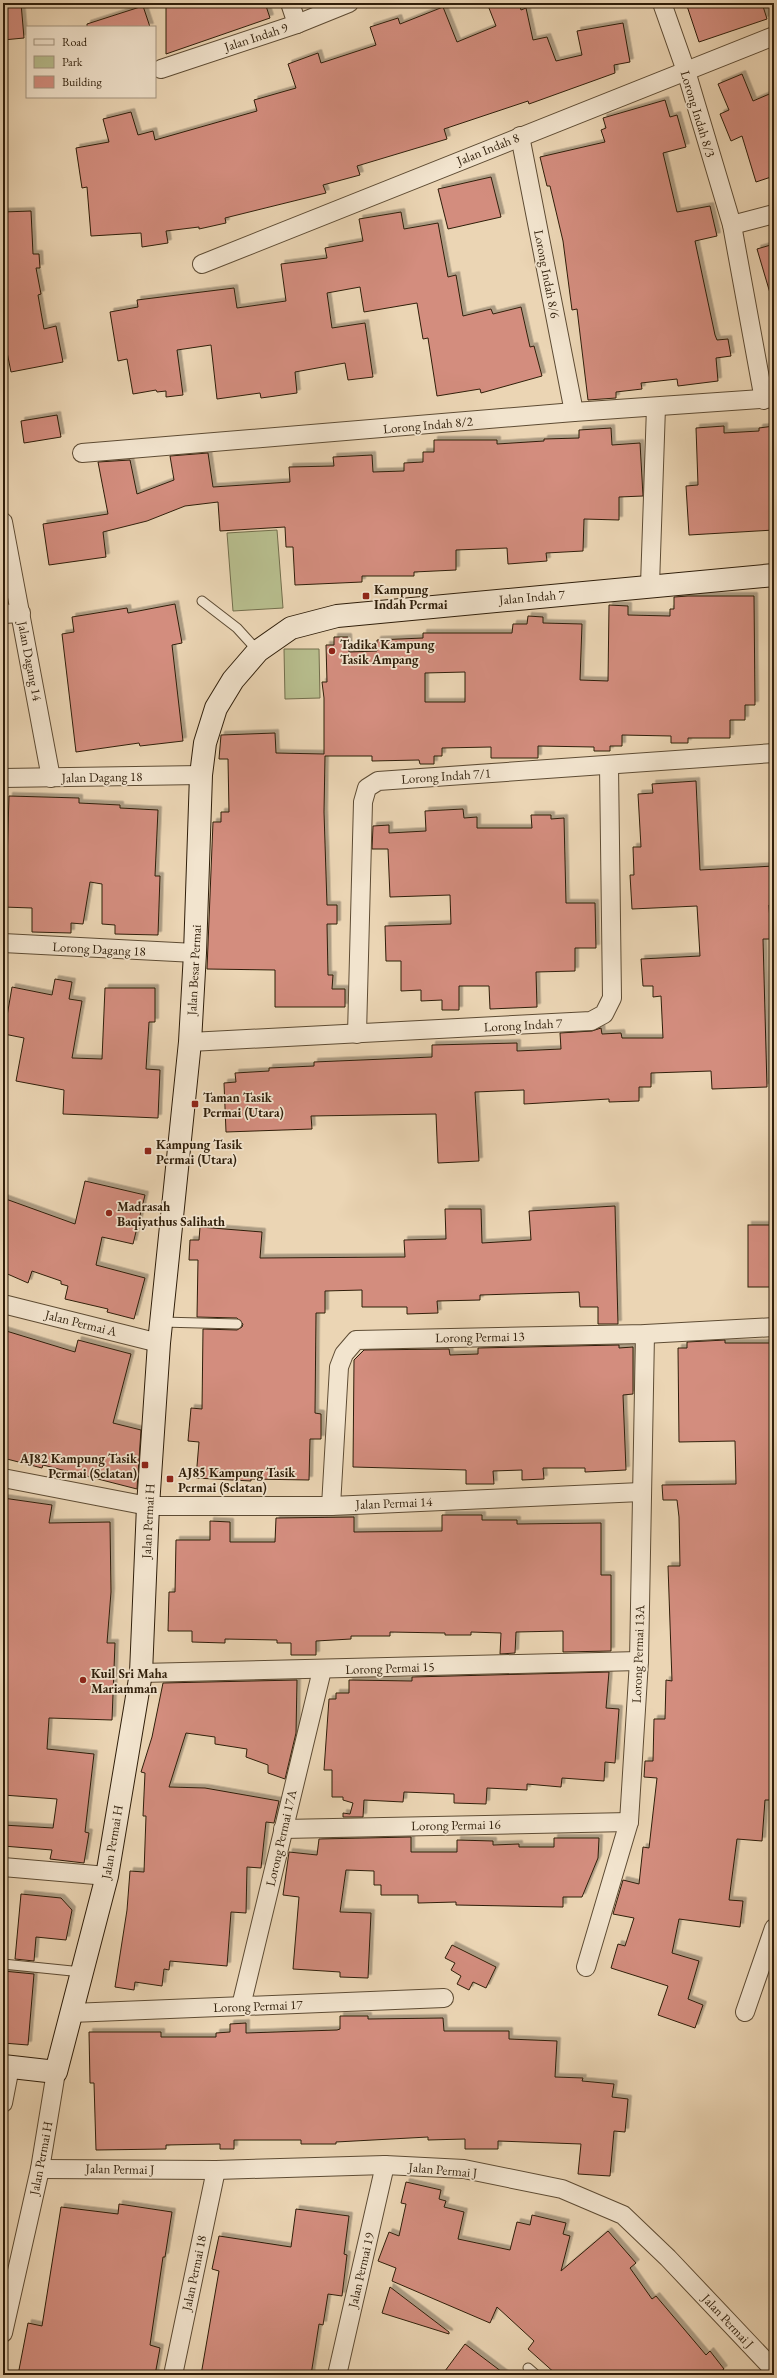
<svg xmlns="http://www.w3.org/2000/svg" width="777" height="2378" font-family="'EB Garamond',serif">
  <defs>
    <filter id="shadow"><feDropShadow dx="3.5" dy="-3.5" stdDeviation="0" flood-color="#0004"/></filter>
  </defs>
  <rect width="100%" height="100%" fill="#ebd5b4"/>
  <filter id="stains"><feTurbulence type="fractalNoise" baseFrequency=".005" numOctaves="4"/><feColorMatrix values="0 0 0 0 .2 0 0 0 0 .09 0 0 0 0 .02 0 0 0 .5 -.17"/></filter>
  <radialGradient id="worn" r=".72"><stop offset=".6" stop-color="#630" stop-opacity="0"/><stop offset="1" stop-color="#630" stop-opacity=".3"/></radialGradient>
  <!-- green -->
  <g fill="#b7bd8d" stroke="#736e4c">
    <polygon points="277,530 283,608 233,611 227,533"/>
    <polygon points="284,649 319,649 320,698 285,699"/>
  </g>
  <!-- building -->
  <g fill="#d38d7e" stroke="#2f1e0a" fill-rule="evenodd" filter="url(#shadow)">
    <polygon points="3,3 21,3 24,38 3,40"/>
    <polygon points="166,3 265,3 270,18 166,54"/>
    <polygon points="487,3 519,3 521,10 526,8 533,40 547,37 556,61 582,55 577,31 623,23 630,62 614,65 615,73 529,104 528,101 444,129 447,139 357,166 360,175 323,185 326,193 225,218 226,223 199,229 199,227 166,231 168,243 142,247 141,233 91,236 87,187 82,188 76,148 109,142 103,119 131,112 138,135 153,131 155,140 257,111 254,100 296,88 288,64 318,53 321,63 376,45 370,27 398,18 400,24 443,7 457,42 496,26"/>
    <polygon points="686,3 762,3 767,19 699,42"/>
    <polygon points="143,6 150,27 87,27 87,24"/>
    <polygon points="742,74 753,101 774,92 774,176 756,182 742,136 731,141 720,114 729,110 718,84"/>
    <polygon points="665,100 670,117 677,115 686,147 663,153 677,212 710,206 717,236 695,241 715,335 717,340 728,339 731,356 716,358 718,381 678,386 677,379 641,383 642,389 616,392 616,398 588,400 577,309 572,310 563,241 550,186 547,186 540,157 605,142 601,130 606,128 603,118"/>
    <polygon points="491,177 501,217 448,229 438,189"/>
    <polygon points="31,211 33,254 39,254 40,268 36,268 41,294 38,295 44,329 56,326 63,362 11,372 4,337 7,336 3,315 3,212"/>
    <polygon points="401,212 404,229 438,223 448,277 456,275 463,316 491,309 493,314 521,307 530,347 534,346 542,376 481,393 480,389 437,396 428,338 423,339 417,303 364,312 360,287 327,293 332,328 365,323 373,377 348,380 345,363 295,372 297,393 261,398 260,393 217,399 211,345 177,350 183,395 166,397 166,391 157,392 156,390 133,394 127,359 118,361 110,312 138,307 137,300 234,288 237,308 286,301 281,264 327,258 325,248 363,241 359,219"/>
    <polygon points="774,244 774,292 770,293 757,249"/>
    <polygon points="57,415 61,437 24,443 21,421"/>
    <polygon points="724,426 724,433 759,431 759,428 774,426 774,530 689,535 686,486 698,485 696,428"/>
    <polygon points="611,428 612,445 640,443 643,496 619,497 619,520 584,519 583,551 546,553 547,561 508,564 507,548 456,550 456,570 414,572 414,576 362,576 362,582 295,585 293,547 286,547 285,527 220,531 218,502 185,506 147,521 103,532 106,557 49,565 43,524 108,514 98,462 130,460 137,494 174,480 170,456 208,453 213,487 290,482 289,467 334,466 333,457 372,455 373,472 404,471 404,463 423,462 423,452 434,452 434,440 497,440 497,444 544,441 544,439 579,438 579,430"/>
    <path d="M688,596H754L755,705H745V720H730V738H688V743H671V736L622,735V746H610V751H594V747L538,746V758H491V747L442,748V756H434V764H420L419,760L372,761V756H325L324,812L327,905H337V924H327L328,975H333L332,989H345V1007H275V970L207,969L213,822H221V812H229L228,759H219L221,735L275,733L276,753L324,754V698L322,682H327L326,645H334V637H348L349,652L377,651V640L423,638V633H512L513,624H527L528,616L543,617V623L582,624L580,680L608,681L609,605L628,606V615L670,616V609H674V597ZM465,672V702H425V673Z"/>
    <polygon points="175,604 182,643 172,645 183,741 140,746 139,743 76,752 62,634 74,632 72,617 127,608 128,613"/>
    <polygon points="696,781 700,870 774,866 774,905 769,905 771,939 763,939 767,1087 712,1089 711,1071 651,1073 651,1087 639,1087 639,1101 609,1102 609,1099 524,1104 524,1090 475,1092 479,1161 438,1163 436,1114 311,1116 312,1129 226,1132 224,1083 236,1082 235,1073 269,1071 269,1068 314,1066 314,1062 432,1057 432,1045 517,1043 517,1051 561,1049 560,1033 592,1031 601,1028 602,1034 621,1033 622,1038 663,1038 661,996 653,997 653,986 643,986 641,959 700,956 697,906 632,909 630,875 634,875 633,847 641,847 638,794 653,793 652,784"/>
    <polygon points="9,796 79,798 79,803 120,805 120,808 158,810 155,876 160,876 158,935 115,934 115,925 102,924 102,884 90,882 83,924 71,923 71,933 32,932 32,908 3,907 3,863 7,863"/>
    <polygon points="463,809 464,818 477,817 477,828 532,828 531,815 551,815 551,819 564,818 566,903 595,903 596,948 575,948 575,971 536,972 537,1007 490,1009 489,986 459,986 459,1010 442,1010 442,1000 421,1001 421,990 401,991 401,961 386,961 385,926 451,924 450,895 390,897 388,849 372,849 373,826 389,825 389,833 426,831 425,811"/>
    <polygon points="55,979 72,982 69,999 82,1001 72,1058 102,1059 105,988 155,988 155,1022 149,1022 146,1069 160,1070 158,1118 63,1114 64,1090 16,1081 24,1038 4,1034 12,987 52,995"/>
    <polygon points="85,1181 145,1195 133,1244 102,1237 96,1265 145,1278 134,1319 107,1312 108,1309 65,1299 68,1286 61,1284 61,1281 32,1271 28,1283 3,1272 3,1198 75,1224"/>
    <polygon points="615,1206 618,1324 598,1324 598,1307 580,1307 579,1292 480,1295 480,1300 437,1301 438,1313 407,1314 407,1307 362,1307 362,1290 325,1291 325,1313 316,1313 315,1413 321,1414 321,1439 310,1439 309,1480 251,1479 251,1481 196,1478 199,1442 188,1441 191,1408 202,1409 203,1329 237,1330 242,1327 243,1324 237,1318 197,1317 198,1260 189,1260 190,1240 199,1240 200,1227 262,1232 260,1258 405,1257 404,1240 446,1239 445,1209 481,1209 482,1243 531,1240 529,1211"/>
    <rect x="748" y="1225" width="26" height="62"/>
    <polygon points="3,1330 75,1352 78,1340 131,1354 113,1423 141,1430 137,1489 43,1465 42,1468 3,1458"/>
    <polygon points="725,1340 725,1343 774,1343 774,1800 765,1800 762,1841 737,1839 729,1900 743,1901 740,1927 679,1919 672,1953 699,1961 688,1999 703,2005 695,2028 658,2015 668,1986 611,1968 618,1944 625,1946 634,1918 613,1914 623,1880 639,1884 643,1847 649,1848 657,1778 644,1777 645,1761 653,1761 654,1719 665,1719 666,1680 672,1681 668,1566 680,1566 679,1517 677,1500 663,1500 662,1485 736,1484 735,1441 679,1442 678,1348 687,1348 687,1342"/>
    <polygon points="619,1345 619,1348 633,1347 633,1394 623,1395 626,1470 585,1472 585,1468 543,1468 544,1479 522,1480 522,1470 493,1471 494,1484 466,1484 466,1470 353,1467 354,1360 364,1350 449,1349 450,1355 478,1354 478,1348"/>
    <polygon points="3,1498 52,1505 49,1523 110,1522 111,1592 107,1643 115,1643 112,1720 49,1718 47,1749 94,1754 85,1832 89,1833 84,1863 50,1859 52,1850 3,1846 3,1825 53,1828 57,1799 3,1795"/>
    <polygon points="442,1515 482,1515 482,1520 517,1520 517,1524 601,1523 601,1575 611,1575 611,1651 563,1652 563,1631 516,1632 515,1653 500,1654 501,1633 471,1632 471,1635 445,1635 445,1633 390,1632 390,1636 351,1636 351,1639 316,1641 316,1655 291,1655 291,1643 277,1643 277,1640 225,1639 225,1643 192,1642 192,1631 168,1631 169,1592 175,1592 176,1540 210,1540 210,1521 230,1522 230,1542 275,1542 276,1518 354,1517 354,1532 442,1531"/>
    <polygon points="609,1672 606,1708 619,1709 615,1763 605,1762 604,1781 562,1778 561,1787 527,1784 527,1790 487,1788 486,1804 454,1803 454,1794 404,1792 403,1802 364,1800 363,1817 343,1817 343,1813 350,1814 353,1803 343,1800 343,1797 332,1797 332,1770 324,1770 329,1699 336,1699 336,1693 349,1693 349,1680 412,1681 412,1677"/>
    <polygon points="297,1680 296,1733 285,1779 268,1773 268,1765 246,1757 247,1749 215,1744 215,1737 186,1733 169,1787 205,1788 279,1801 274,1823 266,1822 261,1868 247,1867 246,1913 231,1912 227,1966 170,1961 169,1970 164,1969 162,1986 135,1982 134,1990 115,1987 127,1910 130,1871 144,1872 146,1816 143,1816 145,1773 141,1772 152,1737 163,1683"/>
    <polygon points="411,1837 411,1852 457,1852 457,1840 493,1841 493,1845 519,1844 519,1847 554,1847 554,1838 599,1838 598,1858 582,1897 563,1897 563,1907 456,1905 456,1902 418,1903 418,1895 381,1895 381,1885 374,1885 374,1871 346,1870 340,1912 371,1913 368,1978 340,1977 340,1972 293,1969 299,1897 283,1895 289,1852 317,1855 319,1839"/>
    <polygon points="21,1894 61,1898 72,1910 66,1940 36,1937 34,1961 15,1959"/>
    <polygon points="452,1945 496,1967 486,1988 473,1982 469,1990 457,1984 461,1976 451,1970 455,1963 445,1958"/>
    <polygon points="3,1971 34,1974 28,2045 3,2043"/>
    <polygon points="340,2016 368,2016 368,2019 443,2018 444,2031 509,2031 509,2039 557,2041 555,2077 583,2078 582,2081 614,2084 612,2097 628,2099 625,2132 614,2131 610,2176 578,2174 581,2144 498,2141 498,2149 465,2149 465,2139 428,2140 428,2137 336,2142 336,2144 301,2144 301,2140 234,2140 234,2149 220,2149 220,2144 166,2145 166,2149 96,2150 94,2083 90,2083 89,2032 161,2032 161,2037 216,2037 216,2033 230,2032 230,2024 246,2023 246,2033 337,2030 340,2029"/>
    <polygon points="406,2182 441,2190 439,2199 446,2201 444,2207 464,2212 458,2239 510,2250 517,2222 530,2225 532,2215 566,2223 563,2234 570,2236 561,2271 608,2231 636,2263 630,2268 652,2299 656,2296 706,2355 710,2351 724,2369 716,2375 557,2375 528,2349 534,2341 497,2307 490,2323 392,2281 396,2268 378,2261 389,2232 399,2236 406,2204 401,2203"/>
    <polygon points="119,2204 172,2212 165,2257 163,2257 150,2345 160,2348 155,2375 18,2375 28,2323 42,2326 61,2207 118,2214"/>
    <polygon points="296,2209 349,2216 344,2254 347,2255 342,2296 328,2294 323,2325 319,2324 311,2375 201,2375 219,2271 212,2269 219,2236 291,2247"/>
    <polygon points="390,2287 449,2332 449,2334 382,2313"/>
    <polygon points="465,2344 506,2375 442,2375"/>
  </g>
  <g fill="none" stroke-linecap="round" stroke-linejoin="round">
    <defs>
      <g id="lane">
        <polyline points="202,601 237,628 258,651"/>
        <polyline points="162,1322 237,1324"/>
        <polyline points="3,1964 82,1972"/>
        <polyline points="528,2368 536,2375"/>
      </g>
      <g id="street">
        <polyline points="290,3 297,24"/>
        <polyline points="662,3 686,71 732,225 764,400"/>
        <polyline points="161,69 297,24 349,3"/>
        <polyline points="520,136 574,412"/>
        <polyline points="732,225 774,214"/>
        <polyline points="202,264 774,36"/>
        <polyline points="82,453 574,412 774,398"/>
        <polyline points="3,522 51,778"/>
        <polyline points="650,585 656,407"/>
        <polyline points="3,614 21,613"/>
        <polyline points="3,778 201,775"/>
        <polyline points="3,943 195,953"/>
        <polyline points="357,1034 363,802 367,788 378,781 774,753"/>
        <polyline points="190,1042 591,1021 604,1014 612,998 609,766"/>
        <polyline points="3,1304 159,1343"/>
        <polyline points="3,1478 148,1506 331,1506 641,1492"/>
        <polyline points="331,1506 339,1367 344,1354 356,1340 645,1334 774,1327"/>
        <polyline points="141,1673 639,1661"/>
        <polyline points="283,1829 629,1822"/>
        <polyline points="3,1867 107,1876"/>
        <polyline points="586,1967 629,1822 639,1661 645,1334"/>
        <polyline points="241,2006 322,1670"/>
        <polyline points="745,2012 774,1928"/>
        <polyline points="71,2013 444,1998"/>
        <polyline points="3,2103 10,2067"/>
        <polyline points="40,2169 216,2170 385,2165 464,2169 562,2189 623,2215 668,2258 774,2370"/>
        <polyline points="3,2333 40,2169 56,2072"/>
        <polyline points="173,2375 216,2170"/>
        <polyline points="337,2375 385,2165"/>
      </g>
      <polyline id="secondary" points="3,2066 56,2072 107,1876 141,1673 148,1506 159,1343 190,1042 195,953 201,775 205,743 216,708 233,680 258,651 291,628 337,616 774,575"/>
    </defs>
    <!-- lane casing -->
    <use href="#lane" stroke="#5e4c34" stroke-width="11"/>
    <!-- street casing -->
    <use href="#street" stroke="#5e4c34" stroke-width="20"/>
    <!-- secondary casing -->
    <use href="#secondary" stroke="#2f1e0a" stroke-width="24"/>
    <!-- lane -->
    <use href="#lane" stroke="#f2e4ce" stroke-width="9"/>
    <!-- street -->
    <use href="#street" stroke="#f2e4ce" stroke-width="18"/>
    <!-- secondary -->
    <use href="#secondary" stroke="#f2e4ce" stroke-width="22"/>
  </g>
  <!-- markers -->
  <g fill="#8f2418" stroke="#f2e4ce" stroke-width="1.5">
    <rect x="362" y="592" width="8" height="8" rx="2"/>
    <circle cx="332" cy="651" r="4"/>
    <rect x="191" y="1100" width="8" height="8" rx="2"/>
    <rect x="144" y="1147" width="8" height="8" rx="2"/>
    <circle cx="109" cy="1213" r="4"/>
    <rect x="141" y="1461" width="8" height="8" rx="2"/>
    <rect x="166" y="1475" width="8" height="8" rx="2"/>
    <circle cx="83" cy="1680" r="4"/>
  </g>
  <g text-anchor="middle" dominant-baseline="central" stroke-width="3.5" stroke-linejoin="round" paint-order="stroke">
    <!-- street labels -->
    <g font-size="13" fill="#2f1e0a" stroke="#f2e4ce">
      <text transform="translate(256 37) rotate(-18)">Jalan Indah 9</text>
      <text transform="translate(698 114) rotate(73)">Lorong Indah 8/3</text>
      <text transform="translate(488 149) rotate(-22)">Jalan Indah 8</text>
      <text transform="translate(547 274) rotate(79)">Lorong Indah 8/6</text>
      <text transform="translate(428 425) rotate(-5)">Lorong Indah 8/2</text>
      <text transform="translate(532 597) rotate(-5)">Jalan Indah 7</text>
      <text transform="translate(30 661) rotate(79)">Jalan Dagang 14</text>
      <text transform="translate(446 776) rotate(-4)">Lorong Indah 7/1</text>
      <text transform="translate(102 777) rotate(-1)">Jalan Dagang 18</text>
      <text transform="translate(99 949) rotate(3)">Lorong Dagang 18</text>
      <text transform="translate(194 970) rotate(-87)">Jalan Besar Permai</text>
      <text transform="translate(523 1025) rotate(-3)">Lorong Indah 7</text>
      <text transform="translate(81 1323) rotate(14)">Jalan Permai A</text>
      <text transform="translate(480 1337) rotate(-1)">Lorong Permai 13</text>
      <text transform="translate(394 1503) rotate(-2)">Jalan Permai 14</text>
      <text transform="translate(148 1521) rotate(-87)">Jalan Permai H</text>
      <text transform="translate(638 1654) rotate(-88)">Lorong Permai 13A</text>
      <text transform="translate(390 1668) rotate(-2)">Lorong Permai 15</text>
      <text transform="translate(456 1825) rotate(-1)">Lorong Permai 16</text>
      <text transform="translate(281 1838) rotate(-77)">Lorong Permai 17A</text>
      <text transform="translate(112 1842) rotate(-80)">Jalan Permai H</text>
      <text transform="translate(258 2006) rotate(-2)">Lorong Permai 17</text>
      <text transform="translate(41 2158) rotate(-79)">Jalan Permai H</text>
      <text transform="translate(120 2169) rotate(1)">Jalan Permai J</text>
      <text transform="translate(443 2170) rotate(5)">Jalan Permai J</text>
      <text transform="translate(361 2270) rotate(-77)">Jalan Permai 19</text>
      <text transform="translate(194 2273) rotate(-78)">Jalan Permai 18</text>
      <text transform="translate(728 2321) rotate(47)">Jalan Permai J</text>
    </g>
    <!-- poi labels -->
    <g font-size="13" font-weight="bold" fill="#2f1e0a" stroke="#f2e4ce" text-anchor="start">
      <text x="374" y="589">Kampung<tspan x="374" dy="15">Indah Permai</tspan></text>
      <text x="340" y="644">Tadika Kampung<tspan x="340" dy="15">Tasik Ampang</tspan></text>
      <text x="203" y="1097">Taman Tasik<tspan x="203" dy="15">Permai (Utara)</tspan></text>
      <text x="156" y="1144">Kampung Tasik<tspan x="156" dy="15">Permai (Utara)</tspan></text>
      <text x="117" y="1206">Madrasah<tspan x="117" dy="15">Baqiyathus Salihath</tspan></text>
      <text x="137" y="1458" text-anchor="end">AJ82 Kampung Tasik<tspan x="137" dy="15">Permai (Selatan)</tspan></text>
      <text x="178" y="1472">AJ85 Kampung Tasik<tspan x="178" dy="15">Permai (Selatan)</tspan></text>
      <text x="91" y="1673">Kuil Sri Maha<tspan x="91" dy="15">Mariamman</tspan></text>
    </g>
  </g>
  <!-- margin -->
  <rect width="777" height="2378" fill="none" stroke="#ebd5b4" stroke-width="16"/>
  <rect x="4" y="4" width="769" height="2370" fill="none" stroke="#2f1e0a" stroke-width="2"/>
  <rect x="8" y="8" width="761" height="2362" fill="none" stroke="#2f1e0a"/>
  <!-- legend -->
  <rect x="26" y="26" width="130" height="72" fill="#f2e4ce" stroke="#a49580"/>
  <rect x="34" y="39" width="20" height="6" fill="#f2e4ce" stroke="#a49580"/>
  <text x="62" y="46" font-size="12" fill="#2f1e0a">Road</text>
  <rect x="34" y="56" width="20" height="12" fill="#b7bd8d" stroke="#a49580"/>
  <text x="62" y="66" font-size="12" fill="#2f1e0a">Park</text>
  <rect x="34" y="76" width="20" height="12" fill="#d38d7e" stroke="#a49580"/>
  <text x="62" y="86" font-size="12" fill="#2f1e0a">Building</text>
  <rect width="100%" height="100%" filter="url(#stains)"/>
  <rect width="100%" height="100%" fill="url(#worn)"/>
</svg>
